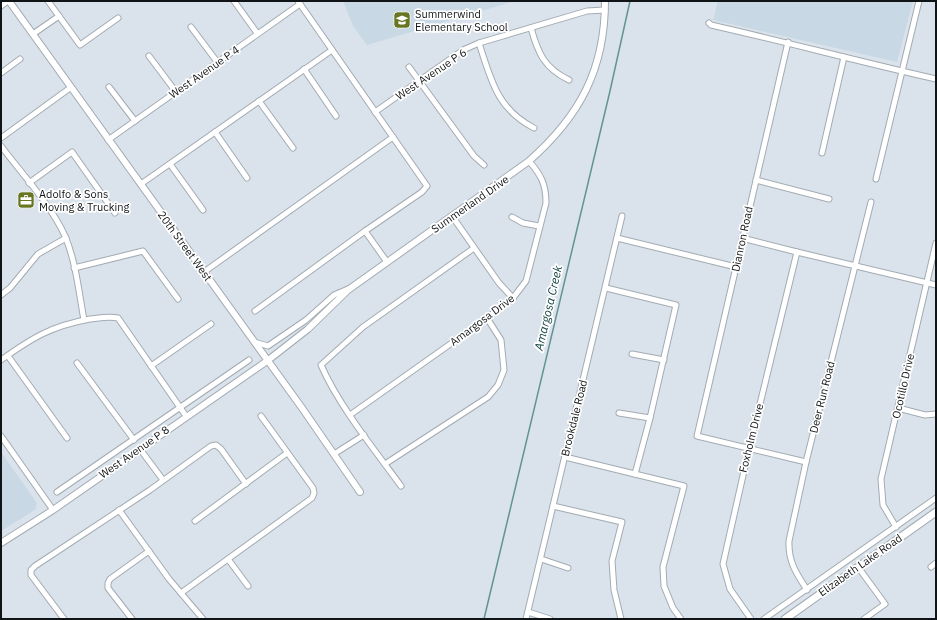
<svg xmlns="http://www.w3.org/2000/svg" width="937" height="620" font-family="'IBM Plex Sans',sans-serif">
  <rect width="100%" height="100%" fill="#dae3eb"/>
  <!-- built -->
  <g fill="#c9d8e5">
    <polygon points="343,1 515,1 367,45 353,26"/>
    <polygon points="718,1 913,1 897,62 713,20"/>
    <polygon points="1,452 37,503 35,510 1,531"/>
  </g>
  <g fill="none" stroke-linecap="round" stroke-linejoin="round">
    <!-- stream -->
    <polyline stroke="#629392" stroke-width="1.5" points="484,619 610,91 630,1"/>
    <defs>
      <g id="minor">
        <polyline points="48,1 80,45 118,18"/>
        <polyline points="234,1 257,33"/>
        <polyline points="1,6 8,1"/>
        <path d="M709,23L711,25C786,42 861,62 936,79"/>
        <polyline points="191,27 218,63"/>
        <path d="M531,28C538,53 544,68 569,80"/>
        <polyline points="33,34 59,16"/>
        <polyline points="788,42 697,436 806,462"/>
        <path d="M479,43C491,80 497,109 534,128"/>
        <polyline points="149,56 176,92"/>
        <polyline points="409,67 474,156 484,165"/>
        <polyline points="304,69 336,116"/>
        <polyline points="1,73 20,59"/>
        <polyline points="109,87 135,121"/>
        <polyline points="259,101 293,148"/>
        <polyline points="375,112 463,50 479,43 587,11 605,10"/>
        <polyline points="215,132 247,178"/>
        <polyline points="1,138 70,88"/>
        <polyline points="108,140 300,4"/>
        <path d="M1,146C22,174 51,205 65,236C76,262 79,293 84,320"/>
        <polyline points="822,153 844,57"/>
        <polyline points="170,164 203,210"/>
        <polyline points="876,179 919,1"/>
        <polyline points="756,180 829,199"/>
        <polyline points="29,183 72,152 115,213"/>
        <polyline points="141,184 332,50"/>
        <polyline points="452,216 499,283 513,298"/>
        <polyline points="512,217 523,223 539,226"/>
        <polyline points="365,231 387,262"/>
        <polyline points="617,238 736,267"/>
        <polyline points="742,238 797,252 936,285"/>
        <polyline points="74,268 143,251 178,299"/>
        <polyline points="204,272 393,137"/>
        <polyline points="606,288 676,305 650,418 635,474"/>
        <polyline points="1,295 10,288 38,254 66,238"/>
        <polyline points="255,311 365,231 422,192 427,186 298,1"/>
        <polyline points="254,342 268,346 306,320 334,295 348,289"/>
        <polyline points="632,354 664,360"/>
        <polyline points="8,356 67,438"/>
        <path d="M1,360C32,338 51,326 90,319C100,318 108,316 118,318L186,416"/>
        <polyline points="77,363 134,440"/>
        <polyline points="151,366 211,324"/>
        <polyline points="898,408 925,415 936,414"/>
        <polyline points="619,413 650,418"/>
        <path d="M350,415L487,318L513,298L526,281L546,203C546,184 541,175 529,161"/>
        <polyline points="1,436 53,510"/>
        <polyline points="140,449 163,480"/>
        <polyline points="334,454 364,435"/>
        <polyline points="565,457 684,486 663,567 664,586 673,608 681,619"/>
        <polyline points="385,464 488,397 498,385 504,370 501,340 487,318"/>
        <path d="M401,486C374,449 339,406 321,365L363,327L474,248"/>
        <polyline points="57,492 249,360"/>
        <polyline points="553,506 622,522 612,561 614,590 621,619"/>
        <polyline points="119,510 169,579 203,619"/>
        <polyline points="195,521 287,453"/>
        <polyline points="896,527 883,505 881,479 936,243"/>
        <polyline points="228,559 248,586"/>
        <polyline points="541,559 568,568"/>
        <polyline points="858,567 885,604 864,619"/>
        <polyline points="931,567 936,563"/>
        <path d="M807,590C796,573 788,561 789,541L806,462L871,202"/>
        <polyline points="181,593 312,498 314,493 313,488 261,416"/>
        <polyline points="528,612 550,619"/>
        <polyline points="64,619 31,575 31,570 35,566 150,490 211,446 216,445 221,449 246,484"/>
        <polyline points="132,619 108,588 108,583 110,579 149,551"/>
        <polyline points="526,619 622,216"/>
        <polyline points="751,619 730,589 723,564 749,449 797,252"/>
        <polyline points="764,619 936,498"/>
      </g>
      <g id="tertiary">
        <polyline points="9,1 302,408 360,492"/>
        <path d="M1,543L53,510L267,361L308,329L348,290L529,161C580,116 605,69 605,1"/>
      </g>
      <polyline id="secondary" points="785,619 936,512"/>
    </defs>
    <!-- minor casing -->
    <use href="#minor" stroke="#a3abb2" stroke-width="7"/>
    <!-- tertiary casing -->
    <use href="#tertiary" stroke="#a3abb2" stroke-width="8"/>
    <!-- secondary casing -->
    <use href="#secondary" stroke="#a3abb2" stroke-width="9"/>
    <!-- minor -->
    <use href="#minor" stroke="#fff" stroke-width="5"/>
    <!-- tertiary -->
    <use href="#tertiary" stroke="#fff" stroke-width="6"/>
    <!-- secondary -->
    <use href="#secondary" stroke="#fff" stroke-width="7"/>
  </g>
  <!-- icons -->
  <defs>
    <symbol id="school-square" viewBox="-11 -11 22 22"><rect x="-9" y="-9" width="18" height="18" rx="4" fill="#677623" stroke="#fff"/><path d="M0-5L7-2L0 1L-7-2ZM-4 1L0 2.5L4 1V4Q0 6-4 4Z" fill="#fff"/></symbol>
    <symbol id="office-square" viewBox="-11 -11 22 22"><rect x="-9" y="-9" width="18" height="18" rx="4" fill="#677623" stroke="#fff"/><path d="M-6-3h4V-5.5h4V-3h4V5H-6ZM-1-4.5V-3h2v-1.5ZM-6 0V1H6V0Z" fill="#fff"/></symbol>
  </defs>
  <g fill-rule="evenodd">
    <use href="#school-square" x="392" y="10" width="20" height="20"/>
    <use href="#office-square" x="16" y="190" width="20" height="20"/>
  </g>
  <g text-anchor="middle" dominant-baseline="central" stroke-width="3.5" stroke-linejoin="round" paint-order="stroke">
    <!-- poi labels -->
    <g font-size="11" fill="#111416" stroke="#fff" text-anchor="start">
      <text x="415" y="14">Summerwind<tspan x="415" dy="13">Elementary School</tspan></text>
      <text x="39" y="194">Adolfo &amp; Sons<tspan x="39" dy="13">Moving &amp; Trucking</tspan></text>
    </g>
    <!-- street labels -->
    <g font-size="11" fill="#111416" stroke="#fff">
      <text transform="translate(204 72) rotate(-35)">West Avenue P 4</text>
      <text transform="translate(431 74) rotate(-34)">West Avenue P 6</text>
      <text transform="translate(470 204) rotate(-35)">Summerland Drive</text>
      <text transform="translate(742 239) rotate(-78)">Dianron Road</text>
      <text transform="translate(185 246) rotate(54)">20th Street West</text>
      <text transform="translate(482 320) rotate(-37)">Amargosa Drive</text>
      <text transform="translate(903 386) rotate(-77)">Ocotillo Drive</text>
      <text transform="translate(822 397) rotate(-76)">Deer Run Road</text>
      <text transform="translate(574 418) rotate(-76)">Brookdale Road</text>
      <text transform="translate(751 438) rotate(-76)">Foxholm Drive</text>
      <text transform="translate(134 452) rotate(-35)">West Avenue P 8</text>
      <text transform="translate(860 565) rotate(-35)">Elizabeth Lake Road</text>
    </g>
    <!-- water labels -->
    <g font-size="12" font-style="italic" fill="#144443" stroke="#fff">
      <text transform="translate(548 308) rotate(-77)">Amargosa Creek</text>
    </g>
  </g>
  <!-- border -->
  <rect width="937" height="620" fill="none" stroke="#111416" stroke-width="4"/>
</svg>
